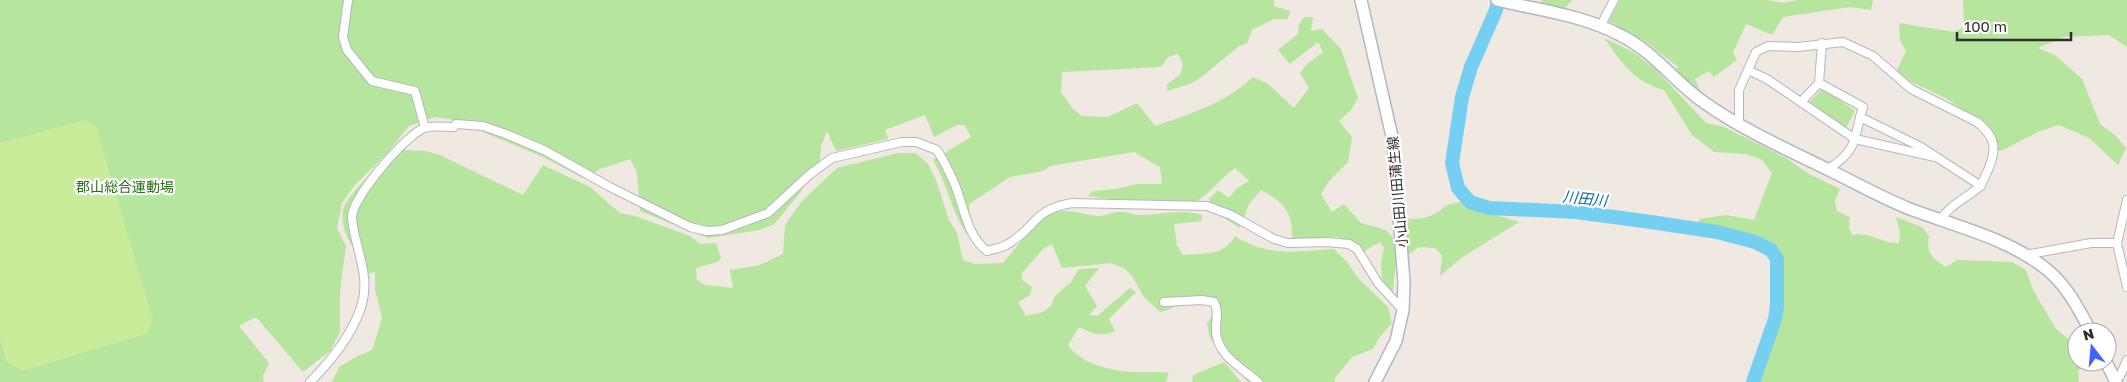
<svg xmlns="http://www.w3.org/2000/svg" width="2127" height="382" font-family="'Golos Text','Noto Sans JP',sans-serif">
  <rect width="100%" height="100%" fill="#efe9e1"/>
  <!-- green -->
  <g fill="#b6e59e">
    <path d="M0,0H1274V6L1290,11L1288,19H1274L1252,30L1247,43L1239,46L1203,76L1190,84L1167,91V84L1180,75L1183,64L1178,54L1168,57L1161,67L1062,72L1061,92L1073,109L1082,116L1108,117L1137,103L1155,126C1188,115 1228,102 1253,77L1268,84L1294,108L1309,88L1300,73L1307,64L1323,52L1318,42L1290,64L1278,50L1298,34L1299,24L1304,17H1313L1311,31L1322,29L1341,49L1358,98L1351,110L1339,121L1352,137L1348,162L1329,181L1321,194L1332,212L1344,204L1361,223L1386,230L1394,239L1397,252L1392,300L1383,294L1381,264L1384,248L1380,242L1366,250L1359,263L1355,255L1338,237L1292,239C1293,212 1285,203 1261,190L1249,204L1240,228L1213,211L1209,199L1218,190L1229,198L1237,188L1249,181L1235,168C1222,177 1213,190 1200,199C1183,211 1148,209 1127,208L1124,201L1088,196L1093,191L1116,189L1137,184H1162L1160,167L1134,152L1050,166L1043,171L1010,177L969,204L971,239C951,216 949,186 933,160L971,137L965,125H957L934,137L925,115L885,130L888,139L836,151L827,131L821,146L820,159L800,193L774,224L760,230L708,238L640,211L637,172L630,159L600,169L585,179L543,157L454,120L435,117L409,126L388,152L354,186L342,203L337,228L346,246L340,291V332L330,351L303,372L256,317L239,326L269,363L263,376L264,382H0Z"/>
    <polygon points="1541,0 1572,0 1564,9 1544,5"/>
    <polygon points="1620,0 1767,0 1784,3 1797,0 1873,0 1871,10 1850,7 1783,17 1772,35 1746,24 1733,53 1737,60 1714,77 1709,71 1695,79 1700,91 1676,70 1678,67 1646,42 1609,21"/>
    <polygon points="1963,0 2127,0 2127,47 2109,35 2064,37 2038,48 2055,55 2082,79 2100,124 2115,135 2126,148 2118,165 2089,138 2059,125 2040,131 2001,151 1994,149 1975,118 1947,99 1895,74 1906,51 1900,40 1899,23 1954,32 1964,27"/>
    <path d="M1604,38L1633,52L1656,70L1706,123L1724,127L1786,158L1809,174L1840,189L1835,200L1837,211L1850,217L1849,227L1852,235C1869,231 1883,244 1899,243L1900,232L1896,217L1922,227L1929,236C1926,253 1932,258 1946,267L1957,260L2012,262L2026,270L2033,290L2056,329L2068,339L2077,337V362H2089L2078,371L2079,382H1748C1752,365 1768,351 1775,335C1789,307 1788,254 1755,239C1745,234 1703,235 1690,234L1700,219L1726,215L1754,220L1772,173L1762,160L1746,154L1714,152L1692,135L1664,90C1632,81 1623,63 1604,38Z"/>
    <polygon points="1823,88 1855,111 1846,128 1810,102"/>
    <path d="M400,144L405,150L426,151L442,156L523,195L543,165L590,187L620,213L635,216L690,236L700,244L716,243L721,258L717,262L696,268L697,280L705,285L733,288L730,270L760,265L783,254L785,225L802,201L837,168L898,153H916L928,164L936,180L949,220L957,233L963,260L975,264L1003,263C1017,247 1030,227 1048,216C1066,205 1081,216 1100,216C1106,216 1112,212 1118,212C1124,211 1131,214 1137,215C1159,216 1180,208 1202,215V221L1174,224L1177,246L1183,255C1204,253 1224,256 1235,236C1270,258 1295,251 1334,249L1347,262L1358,278L1388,307L1392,323L1379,338L1373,349L1352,357L1335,378V382H1248L1210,338L1207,323L1217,310L1215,302L1180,300L1171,309L1160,312L1144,297L1132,276L1124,268L1111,263L1062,268L1052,244L1043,249L1022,273V280L1032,287L1030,295L1018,302L1026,316L1043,312L1051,306L1055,296L1071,282L1079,269L1099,268L1085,286L1097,306L1089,315L1097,316L1130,288L1136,292L1109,319L1115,331C1100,337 1093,334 1079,327L1068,345C1079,363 1113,372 1134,372C1146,373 1156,371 1169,373L1166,382H332L339,367L358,356L372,350L382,318L375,290V272L367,274C364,259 351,248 346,234C343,226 341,215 344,207C353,188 385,160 400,144Z"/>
    <path d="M1462,202L1476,209L1519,222L1461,258L1440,276L1442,255L1435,248L1419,247L1407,256L1405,226L1407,219C1416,219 1424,219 1432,215C1446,209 1441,204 1462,202Z"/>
    <polygon points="1224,362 1241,382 1192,382 1193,375"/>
  </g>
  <!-- pitch -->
  <polygon fill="#c9ec9a" points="85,120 96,127 153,320 146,334 22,371 7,362 0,339 0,143"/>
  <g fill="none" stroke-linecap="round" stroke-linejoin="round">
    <!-- river -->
    <polyline stroke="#75cff0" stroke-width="14" points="1498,0 1496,10 1471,67 1462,97 1452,163 1458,188 1470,202 1489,208 1576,212 1651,222 1717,232 1755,242 1771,250 1777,259 1777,306 1775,319 1753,382"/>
    <defs>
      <g id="street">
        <polyline points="348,0 343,37 347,50 372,81 415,91 425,128"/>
        <polyline points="1601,25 1614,0"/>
        <polyline points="1748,70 1767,79 1855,139 1935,157"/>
        <polyline points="1819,83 1863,107 1860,117"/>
        <polyline points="1801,102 1819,83 1822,43"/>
        <path d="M1739,124V90L1756,52L1768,46L1798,47L1843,42L1873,56L1911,89L1977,122C1996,137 1997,149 1988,170C1985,176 1983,183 1979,187C1965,199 1950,205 1940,220"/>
        <path d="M1828,169C1853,153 1854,145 1860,117L1921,147L1981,186"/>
        <polyline points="2127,200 2117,243 2127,287"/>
        <polyline points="2025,255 2091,243 2117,243"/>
        <path d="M1164,302L1202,300L1214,302C1219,311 1216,319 1216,329C1215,354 1242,368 1258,382"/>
        <polyline points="2114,379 2120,376 2127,360"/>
        <path d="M310,382C331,361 356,330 363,300C369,271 354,245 352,218C351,198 406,135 424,128C433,125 445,127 454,127L456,124L483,126L506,134L544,150L610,187L690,227L707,231L722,230L768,213L809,175L832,158L902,142H916L937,150C944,161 950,173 955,185C964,207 967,236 987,251C993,249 1001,248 1006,245C1036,229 1031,210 1072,203L1207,206L1231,215L1274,239L1288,243L1327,242L1349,244L1357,249L1378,283L1403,310"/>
      </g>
      <g id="secondary">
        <polyline points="1361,0 1393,141 1404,282 1403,310 1396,341 1375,382"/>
        <path d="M1497,0C1537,10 1583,15 1620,35C1653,51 1673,80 1702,101C1741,129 1786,149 1829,170C1856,183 1882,198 1910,209C1955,226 2007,238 2045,268C2066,284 2079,309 2091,332"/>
        <polyline points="2106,362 2116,382"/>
      </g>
    </defs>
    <!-- street casing -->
    <use href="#street" stroke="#b4b7c1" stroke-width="10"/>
    <!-- secondary casing -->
    <use href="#secondary" stroke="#b4b7c1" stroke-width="14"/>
    <!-- street -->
    <use href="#street" stroke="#fff" stroke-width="8"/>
    <!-- secondary -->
    <use href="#secondary" stroke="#fff" stroke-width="11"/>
  </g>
  <g text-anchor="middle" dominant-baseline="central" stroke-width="4.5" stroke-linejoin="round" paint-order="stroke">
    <!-- park labels -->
    <g font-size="14" fill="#2c6e1b" stroke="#fff">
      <text x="125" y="186">郡山総合運動場</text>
    </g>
    <!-- street labels -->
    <g font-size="14" fill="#2e2e2e" stroke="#fff">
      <text transform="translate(1397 192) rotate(-95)">小山田川田蒲生線</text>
    </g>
    <!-- water labels -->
    <g font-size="15" font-style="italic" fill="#0d6fa3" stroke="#fff">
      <text transform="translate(1585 198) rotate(6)">川田川</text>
    </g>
  </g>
  <!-- north arrow -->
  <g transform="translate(2092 347) rotate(344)"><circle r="24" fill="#ffffff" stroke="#ababab"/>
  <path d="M0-4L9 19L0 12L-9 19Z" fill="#4264fb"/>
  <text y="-8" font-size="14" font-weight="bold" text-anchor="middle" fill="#2e2e2e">N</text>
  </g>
  <!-- scale -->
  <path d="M1957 32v8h114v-8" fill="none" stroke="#2e2e2e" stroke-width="2.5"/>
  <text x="1964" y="32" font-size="15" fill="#2e2e2e" stroke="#ffffff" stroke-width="4" paint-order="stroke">100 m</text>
</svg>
